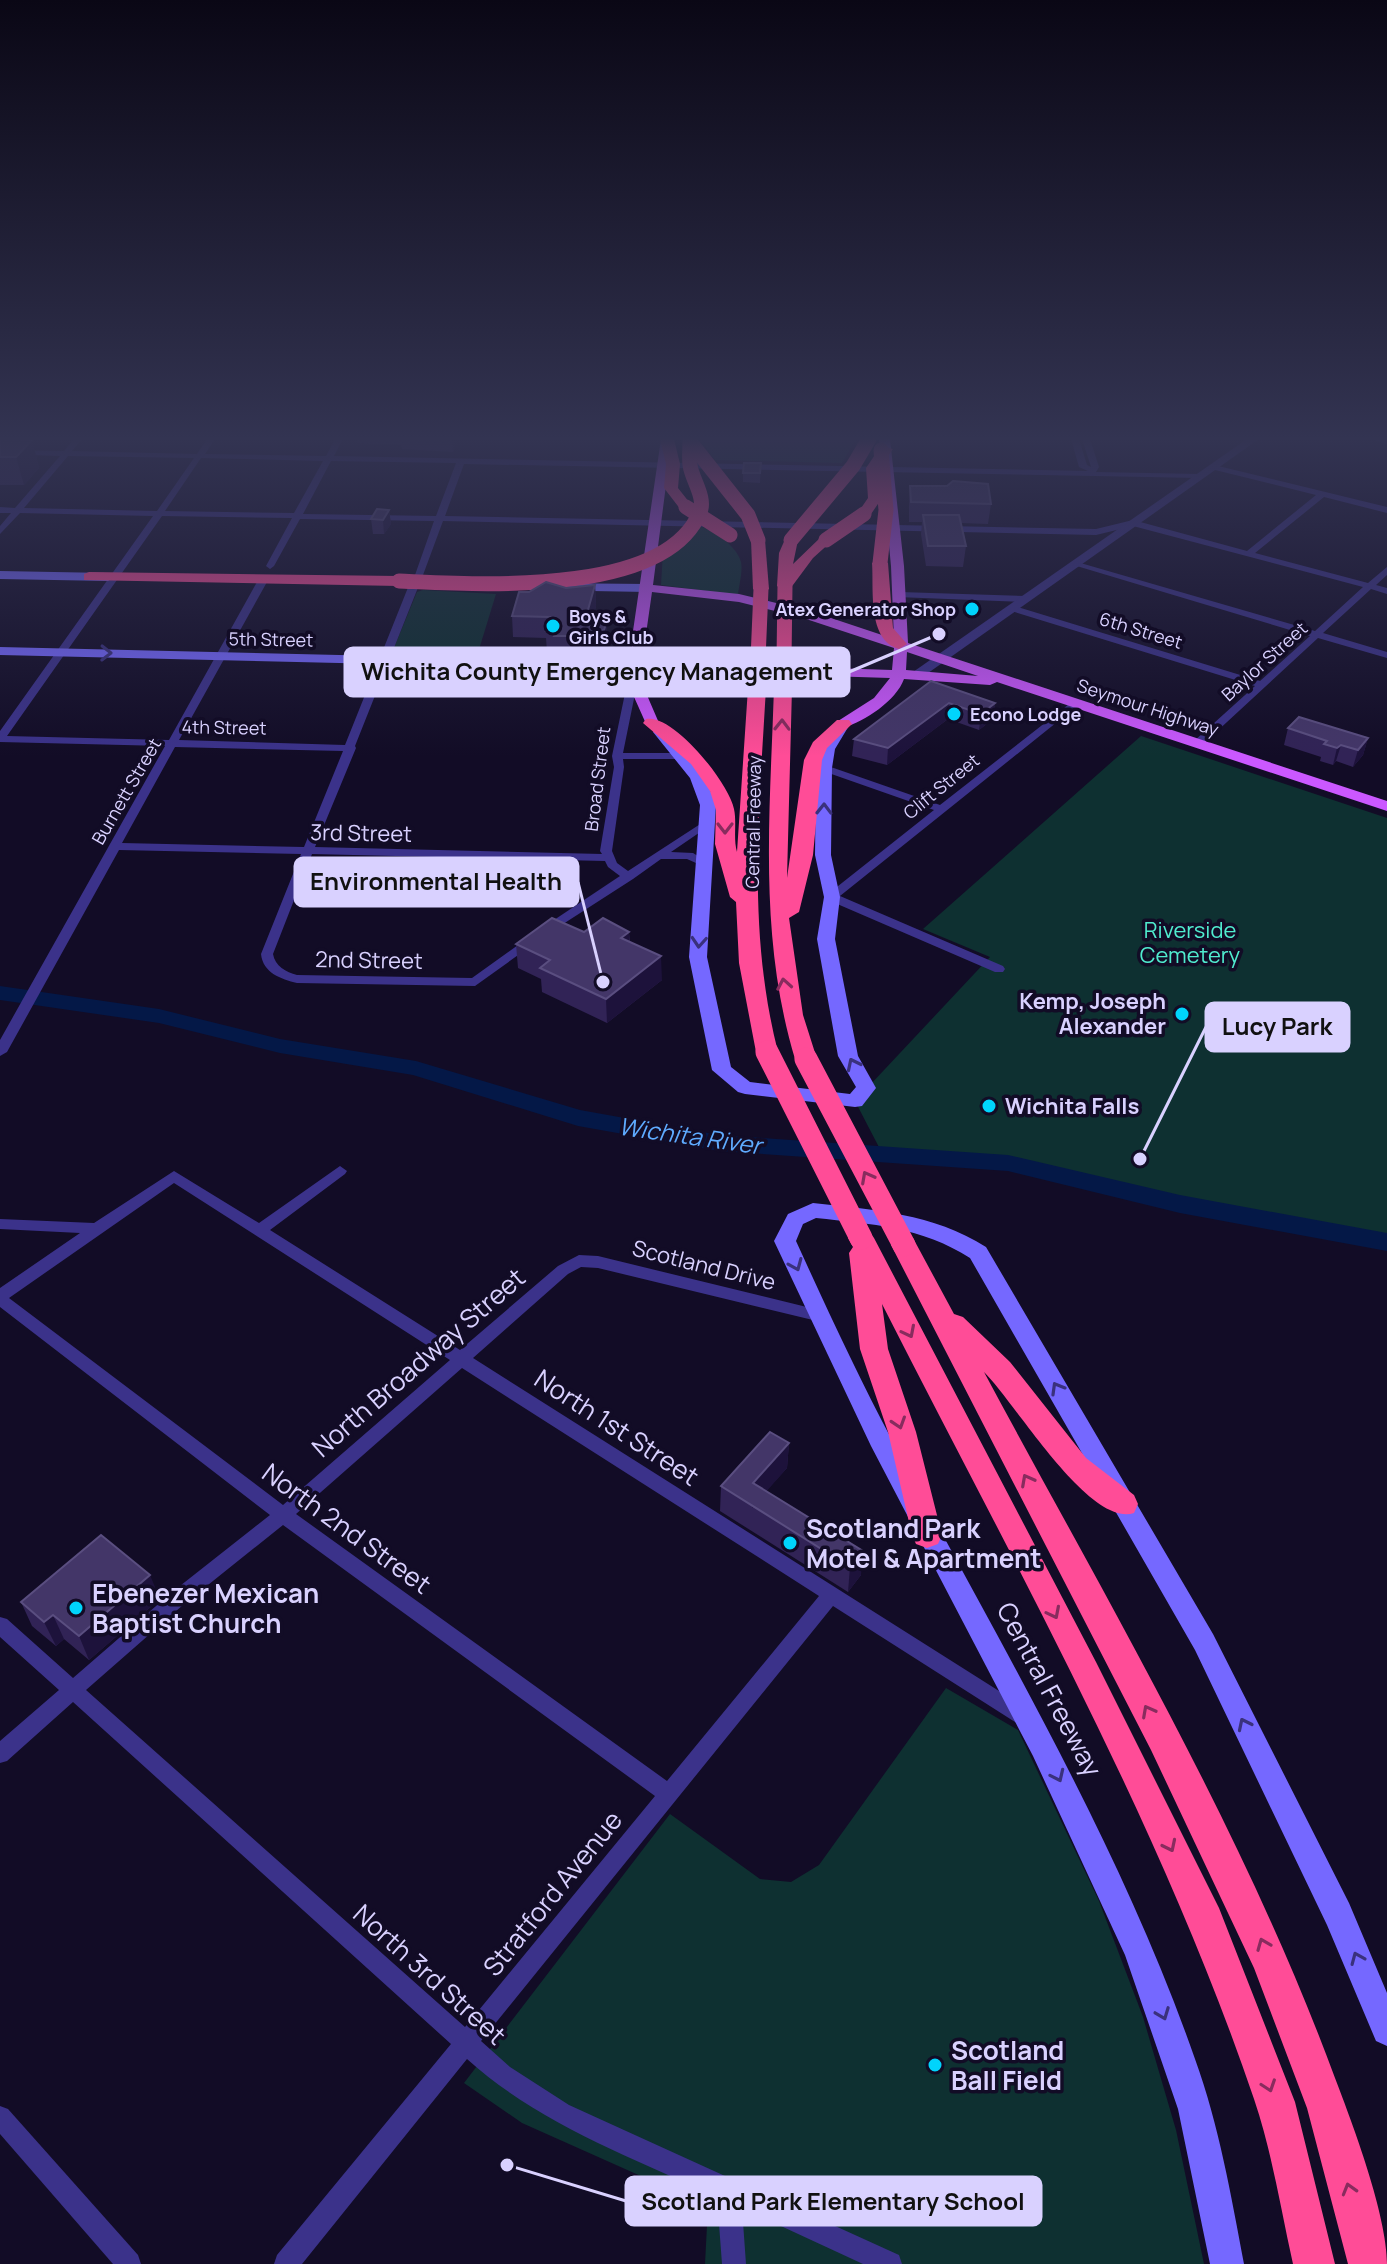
<svg xmlns="http://www.w3.org/2000/svg" width="1387" height="2264" font-family="Manrope,sans-serif">
  <rect width="100%" height="100%" fill="#120c26"/>
  <!-- green -->
  <g fill="#0e3031">
    <polygon points="699,439 856,439 842,463 715,460"/>
    <path d="M695,525C710,528 737,545 741,562C743,571 739,585 738,595L661,585L663,552Z"/>
    <polygon points="423,590 496,594 477,656 471,659 391,655 417,592"/>
    <polygon points="1141,736 1387,818 1387,1242 1180,1204 1008,1163 882,1153 855,1101 990,957 923,929"/>
    <polygon points="946,1688 1018,1730 1099,1901 1143,2017 1176,2130 1204,2264 705,2264 708,2206 522,2123 464,2083 670,1814 760,1879 791,1882 819,1865"/>
  </g>
  <g fill="none" stroke-linecap="round" stroke-linejoin="round">
    <!-- river -->
    <polygon fill="#041847" fill-rule="evenodd" points="0,986 159,1009 280,1039 416,1061 580,1110 719,1135 1008,1155 1180,1195 1387,1233 1387,1251 1180,1213 1008,1171 719,1151 578,1126 413,1075 280,1053 159,1023 0,1000"/>
    <!-- minor -->
    <g fill="#3b328a" fill-rule="evenodd">
      <path d="M74,439H82L72,451L197,454L207,439H215L205,454L326,456L335,439H343L334,456L1088,471L1079,467L1071,439H1079L1087,465L1091,467L1082,439H1090L1099,467L1096,472L1200,474L1204,476L1200,478L464,464L445,516L1096,529L1133,520L1247,551L1316,495L1211,469L1210,467L1214,465L1387,507V513L1324,497L1255,553L1368,583L1387,567V575L1376,585L1387,588V594L1371,589L1323,633L1387,652V658L1318,638L1201,746H1193V742L1255,686L1008,610V606H1014L1260,681L1310,636L1070,564L1077,562L1315,631L1363,587L1133,526L1096,535L443,521L423,575L419,578L415,575L434,521L300,519L274,566L270,569L266,566L292,518L162,516L7,736L169,740L257,582L262,579L267,582L179,740L345,745L409,585L414,582L419,585L355,746L356,748L315,847L602,854L600,851L614,767L612,756L628,679L633,676L638,679L623,753H680L685,756L680,759H623L624,767L612,851L617,863L628,871L708,819L712,820V824L671,852L693,853L711,864L705,867L687,859H661L633,879L546,935L542,934L540,931L542,928L620,876L608,867L605,861L312,854L273,954C275,966 286,972 297,975L472,978L525,940H533L535,943L475,986L297,983C281,979 263,973 261,954L301,854L119,850L7,1052L0,1056V1040L165,746L0,742V731L153,516L20,513L0,534V526L11,513H0V507L15,508L60,456L0,454V450L64,451ZM68,456L194,458L157,511L24,508ZM201,458L323,461L294,513L165,511ZM331,461L456,463L436,516L303,514ZM175,747L343,751L304,847L122,843Z"/>
      <polygon points="900,592 1025,596 1030,599 1025,602 897,597 895,595"/>
      <polygon points="1073,701 1077,702 1077,706 840,896 1003,966 1005,969 1003,972 995,972 828,900 828,894 934,810 820,770 820,766 828,766 940,805"/>
      <path d="M340,1166L347,1171L345,1174L270,1230L460,1350L558,1266L579,1255L598,1256L823,1311L825,1315L823,1319L817,1321L598,1268L581,1267L568,1274L473,1358L1029,1710L1032,1716L1029,1722L1022,1725L1015,1722L833,1606L481,2041L510,2067L569,2105L899,2255L902,2264H863L742,2208L746,2264H722L717,2197C631,2157 539,2124 467,2059L302,2264H274L277,2255L451,2044L73,1702L7,1761L0,1763V1741L59,1690L0,1637V1617L7,1619L73,1678L171,1593L270,1515L0,1307V1288L80,1233L0,1229V1219L94,1223L174,1171L259,1223ZM174,1183L450,1360L283,1505L9,1298ZM462,1368L819,1596L667,1781L296,1514ZM283,1525L655,1796L465,2027L86,1690L183,1605Z"/>
      <polygon points="0,2106 8,2109 138,2255 141,2264 113,2264 0,2134"/>
    </g>
    <!-- tertiary -->
    <g fill="#3b328a" fill-rule="evenodd">
      <polygon points="1247,439 1259,439 921,678 913,678 913,672"/>
      <polygon points="1375,439 1387,439 1387,444 1376,441"/>
    </g>
    <!-- secondary -->
    <g fill="#7568ff" fill-rule="evenodd">
      <polygon points="0,571 108,573 114,577 108,581 0,579"/>
      <polygon points="540,583 648,584 654,588 648,592 535,590 534,587"/>
      <polygon points="0,647 634,662 641,666 634,670 0,655"/>
      <polygon points="843,720 850,724 835,749 832,768 831,855 840,897 835,939 858,1056 876,1088 862,1106 855,1107 745,1094 738,1092 712,1070 689,957 700,805 690,778 653,732 655,729 665,729 705,777 716,805 707,957 731,1067 750,1082 850,1094 856,1087 838,1056 817,939 824,897 815,855 816,768 819,749 838,721"/>
      <path d="M813,1203C874,1210 933,1213 986,1247L1213,1634L1349,1903L1387,1993V2046L1376,2041L1327,1925L1195,1650L970,1258C922,1227 871,1224 816,1218L803,1224L796,1241C827,1309 858,1376 893,1442C1000,1645 1119,1841 1195,2059C1219,2125 1231,2195 1244,2264H1210L1178,2109L1125,1955L1033,1756L871,1446L774,1241L788,1214Z"/>
    </g>
    <!-- primary -->
    <path fill="#cb58ff" fill-rule="evenodd" d="M661,439H672L653,585L739,594L813,612L894,639L891,566L879,439H890L904,566L908,643L1387,801V811L997,682L990,685L904,679C896,701 865,721 843,728L836,724L838,721L874,698L890,678L641,670L640,679L659,723L657,726H647L626,679ZM652,592L739,602L803,618L894,648L892,670L642,662ZM907,652L978,676L906,670Z"/>
    <!-- motorway -->
    <g fill="#ff4c97" fill-rule="evenodd">
      <polygon points="660,439 674,439 680,464 678,488 693,507 691,510 681,510 664,488 666,464"/>
      <polygon points="881,446 893,449 880,468 882,498 869,517 859,517 857,514 868,498 866,468"/>
      <polygon points="758,536 765,540 769,589 761,594 753,589 751,540"/>
      <polygon points="791,536 798,540 793,564 821,537 833,540 813,558 790,589 785,591 777,586 779,553 786,537"/>
      <path d="M880,558L888,563L893,628L907,644L899,649C867,640 874,589 872,563Z"/>
      <polygon points="89,572 399,576 407,581 399,586 84,580 84,574"/>
      <path d="M757,683L766,688C759,811 747,931 778,1052L767,1059L756,1052L739,963L736,902L730,897L715,844L716,810L710,791L691,764L643,723L646,719C673,713 729,783 734,809C737,823 733,838 737,852L748,688Z"/>
      <path d="M783,683L792,688L787,878L804,760L813,742L837,720H849L852,724L827,748L822,760L813,855L799,912L789,918L803,1015L817,1059L806,1066L795,1059C758,936 770,814 774,688Z"/>
      <path d="M861,1229L870,1232L874,1238L1096,1662L1219,1908L1295,2102L1335,2264H1293C1281,2210 1272,2152 1254,2099C1160,1822 1014,1564 882,1304L888,1349L916,1432L942,1535L938,1544L927,1548L916,1544L912,1535L888,1432L860,1349L849,1253L853,1247L848,1238L852,1232Z"/>
      <path d="M904,1236L913,1238L954,1314L963,1317L1010,1362L1086,1458L1134,1495L1138,1504L1134,1513C1089,1528 1014,1401 984,1372C1108,1603 1244,1831 1335,2078C1353,2125 1387,2215 1387,2264H1348L1307,2108L1254,1968L1151,1750L891,1245L895,1238Z"/>
    </g>
    <!-- motorway-bridge-far2 -->
    <g stroke="#ff4c97" stroke-width="15">
      <polyline points="691,443 748,515 758,540"/>
      <polyline points="686,507 730,535"/>
      <polyline points="791,540 853,466 869,439"/>
      <polyline points="826,540 864,514"/>
      <polyline points="880,563 886,510 881,450"/>
      <path d="M399,581C474,584 665,598 700,512C706,497 692,480 690,465C689,457 690,449 690,441"/>
      <polyline points="758,659 761,589"/>
      <polyline points="784,659 785,586"/>
    </g>
    <!-- motorway-bridge-far1 -->
    <g stroke="#ff4c97" stroke-width="19">
      <polyline points="757,688 758,657"/>
      <polyline points="783,688 784,657"/>
    </g>
    <!-- motorway-bridge -->
    <g stroke="#ff4c97" stroke-width="23">
      <polyline points="767,1052 861,1238"/>
      <polyline points="806,1059 904,1245"/>
    </g>
  </g>
  <!-- wall -->
  <g fill="#312356">
    <polygon points="0,439 32,440 39,468 24,485 0,485"/>
    <polygon points="357,439 458,439 453,452 402,449 401,445 358,443"/>
    <polygon points="761,463 760,483 743,482 743,473"/>
    <polygon points="910,486 991,504 988,524 961,523 966,546 963,567 926,566 921,534 922,522 909,522 909,506"/>
    <polygon points="389,510 391,524 384,534 373,534 371,519"/>
    <polygon points="595,585 596,606 593,618 607,620 607,641 605,651 576,653 571,658 555,657 555,652 547,652 546,638 513,637 512,616 529,592"/>
    <polygon points="931,681 995,703 993,719 979,730 948,719 887,765 852,756 854,739"/>
    <polygon points="1288,728 1368,738 1363,755 1353,767 1336,761 1333,765 1320,761 1321,757 1284,745"/>
    <polygon points="584,932 629,932 630,942 662,980 607,1023 542,992 541,979 518,968 516,944"/>
    <polygon points="789,1443 787,1468 766,1491 861,1575 848,1592 720,1511 721,1486"/>
    <polygon points="160,1599 89,1660 64,1639 56,1646 32,1626 21,1602"/>
  </g>
  <!-- shaded-wall -->
  <g fill="#1d123b">
    <polygon points="452,439 458,439 453,452"/>
    <polygon points="32,440 39,468 24,485 16,457"/>
    <polygon points="389,510 391,524 384,534 383,520"/>
    <polygon points="595,585 596,606 589,631 586,617"/>
    <polygon points="607,620 607,641 605,651 604,630"/>
    <polygon points="575,632 576,653 571,658 570,636"/>
    <polygon points="949,703 948,719 887,765 888,748"/>
    <polygon points="995,703 993,719 979,730 981,714"/>
    <polygon points="1368,738 1363,755 1353,767 1358,750"/>
    <polygon points="1341,745 1336,761 1333,765 1337,748"/>
    <polygon points="629,932 630,956 621,938"/>
    <polygon points="661,956 662,980 607,1023 606,999"/>
    <polygon points="789,1443 787,1468 752,1508 753,1483"/>
    <polygon points="863,1551 861,1575 848,1592 850,1567"/>
    <polygon points="150,1575 160,1599 89,1660 79,1636"/>
    <polygon points="53,1615 64,1639 56,1646 44,1622"/>
  </g>
  <!-- building -->
  <g fill="#433668" stroke="#5a4e80" stroke-width="2">
    <polygon points="0,439 17,439 32,440 16,457 0,457"/>
    <polygon points="744,463 761,463 760,473 743,473"/>
    <polygon points="953,481 988,484 991,504 911,502 910,486 947,486"/>
    <polygon points="377,509 389,510 383,520 371,519"/>
    <polygon points="923,515 959,515 966,546 928,546"/>
    <polygon points="546,582 566,588 595,585 586,617 607,620 604,630 575,632 570,636 554,636 556,631 546,631 550,617 512,616 519,592 529,592"/>
    <polygon points="931,681 995,703 981,714 949,703 888,748 854,739"/>
    <polygon points="1299,717 1368,738 1358,750 1341,745 1337,748 1324,744 1327,741 1288,728"/>
    <polygon points="552,918 584,932 603,918 629,932 621,938 661,956 606,999 540,968 550,960 516,944"/>
    <polygon points="770,1432 789,1443 753,1483 863,1551 850,1567 721,1486"/>
    <polygon points="101,1535 150,1575 79,1636 53,1615 44,1622 21,1602"/>
  </g>
  <!-- one-way arrows -->
  <defs><path id="oneway-chevron" d="M-2-3.5L2.5 0L-2 3.5" fill="none" stroke-width="1.6" stroke-linecap="round" stroke-linejoin="round" transform="scale(2)"/></defs>
  <g stroke="#3a317d">
    <use href="#oneway-chevron" transform="translate(106 653) rotate(1)"/>
    <use href="#oneway-chevron" transform="translate(824 809) rotate(-89)"/>
    <use href="#oneway-chevron" transform="translate(699 942) rotate(94)"/>
    <use href="#oneway-chevron" transform="translate(853 1064) rotate(-116)"/>
    <use href="#oneway-chevron" transform="translate(796 1265) rotate(67)"/>
    <use href="#oneway-chevron" transform="translate(1057 1388) rotate(-120)"/>
    <use href="#oneway-chevron" transform="translate(1244 1724) rotate(-116)"/>
    <use href="#oneway-chevron" transform="translate(1058 1776) rotate(65)"/>
    <use href="#oneway-chevron" transform="translate(1357 1958) rotate(-113)"/>
    <use href="#oneway-chevron" transform="translate(1163 2014) rotate(69)"/>
  </g>
  <g stroke="#882c5e">
    <use href="#oneway-chevron" transform="translate(782 725) rotate(-89)"/>
    <use href="#oneway-chevron" transform="translate(725 828) rotate(90)"/>
    <use href="#oneway-chevron" transform="translate(784 984) rotate(-100)"/>
    <use href="#oneway-chevron" transform="translate(867 1177) rotate(-118)"/>
    <use href="#oneway-chevron" transform="translate(909 1332) rotate(63)"/>
    <use href="#oneway-chevron" transform="translate(899 1423) rotate(72)"/>
    <use href="#oneway-chevron" transform="translate(1027 1480) rotate(-118)"/>
    <use href="#oneway-chevron" transform="translate(1054 1613) rotate(63)"/>
    <use href="#oneway-chevron" transform="translate(1148 1711) rotate(-118)"/>
    <use href="#oneway-chevron" transform="translate(1170 1846) rotate(64)"/>
    <use href="#oneway-chevron" transform="translate(1263 1944) rotate(-112)"/>
    <use href="#oneway-chevron" transform="translate(1269 2086) rotate(71)"/>
    <use href="#oneway-chevron" transform="translate(1349 2189) rotate(-106)"/>
  </g>
  <!-- sky -->
  <linearGradient id="sky" x2="0" y2="1"><stop stop-color="#0a0715"/><stop offset="0.58" stop-color="#333452"/><stop offset="1" stop-color="#333452" stop-opacity="0"/></linearGradient>
  <rect width="1387" height="756" fill="url(#sky)"/>
  <!-- markers -->
  <g fill="#00d4fc" stroke="#120c26" stroke-width="3">
    <circle cx="972" cy="609" r="8"/>
    <circle cx="553" cy="626" r="8"/>
    <circle cx="954" cy="714" r="8"/>
    <circle cx="1182" cy="1014" r="8"/>
    <circle cx="989" cy="1106" r="8"/>
    <circle cx="790" cy="1543" r="8"/>
    <circle cx="76" cy="1608" r="8"/>
    <circle cx="935" cy="2065" r="8"/>
  </g>
  <g text-anchor="middle" dominant-baseline="central" stroke-width="7" stroke-linejoin="round" paint-order="stroke">
    <!-- far-poi labels -->
    <g font-size="18" font-weight="bold" fill="#d9d1ff" stroke="#120c26" text-anchor="start">
      <text x="956" y="609" text-anchor="end">Atex Generator Shop</text>
      <text x="569" y="616">Boys &amp;<tspan x="569" dy="21">Girls Club</tspan></text>
      <text x="970" y="714">Econo Lodge</text>
    </g>
    <!-- far-street labels -->
    <g font-size="18" fill="#d9d1ff" stroke="#120c26">
      <text transform="translate(1141 630) rotate(17)">6th Street</text>
      <text transform="translate(271 639) rotate(1)">5th Street</text>
      <text transform="translate(1264 661) rotate(-42)">Baylor Street</text>
      <text transform="translate(1148 707) rotate(18)">Seymour Highway</text>
      <text transform="translate(224 727) rotate(1)">4th Street</text>
      <text transform="translate(597 779) rotate(-83)">Broad Street</text>
      <text transform="translate(941 786) rotate(-39)">Clift Street</text>
      <text transform="translate(126 791) rotate(-60)">Burnett Street</text>
      <text transform="translate(753 822) rotate(-89)">Central Freeway</text>
    </g>
    <!-- street labels -->
    <g font-size="22" fill="#d9d1ff" stroke="#120c26">
      <text transform="translate(361 833) rotate(1)">3rd Street</text>
      <text transform="translate(369 960) rotate(1)">2nd Street</text>
      <text transform="translate(704 1265) rotate(14)">Scotland Drive</text>
    </g>
    <!-- park labels -->
    <g font-size="22" fill="#50eccf" stroke="#120c26">
      <text x="1190" y="930">Riverside<tspan x="1190" dy="25">Cemetery</tspan></text>
    </g>
    <!-- poi labels -->
    <g font-size="22" font-weight="bold" fill="#d9d1ff" stroke="#120c26" text-anchor="end">
      <text x="1166" y="1001">Kemp, Joseph<tspan x="1166" dy="25">Alexander</tspan></text>
      <text x="1005" y="1106" text-anchor="start">Wichita Falls</text>
    </g>
    <!-- water labels -->
    <g font-size="24" font-style="italic" fill="#5fabff" stroke="#120c26">
      <text transform="translate(690 1135) rotate(8)">Wichita River</text>
    </g>
    <!-- near-street labels -->
    <g font-size="26" fill="#d9d1ff" stroke="#120c26">
      <text transform="translate(418 1362) rotate(-41)">North Broadway Street</text>
      <text transform="translate(617 1427) rotate(33)">North 1st Street</text>
      <text transform="translate(347 1528) rotate(36)">North 2nd Street</text>
      <text transform="translate(1050 1689) rotate(62)">Central Freeway</text>
      <text transform="translate(552 1893) rotate(-51)">Stratford Avenue</text>
      <text transform="translate(430 1974) rotate(42)">North 3rd Street</text>
    </g>
    <!-- near-poi labels -->
    <g font-size="26" font-weight="bold" fill="#d9d1ff" stroke="#120c26" text-anchor="start">
      <text x="806" y="1528">Scotland Park<tspan x="806" dy="30">Motel &amp; Apartment</tspan></text>
      <text x="92" y="1593">Ebenezer Mexican<tspan x="92" dy="30">Baptist Church</tspan></text>
      <text x="951" y="2050">Scotland<tspan x="951" dy="30">Ball Field</tspan></text>
    </g>
  </g>
  <!-- callouts -->
  <path fill="none" stroke="#d9d1ff" stroke-width="3" d="M939 634L849 672M603 982L578 882M1140 1159L1206 1027M507 2165L626 2201"/>
  <g fill="#d9d1ff" stroke="#120c26" stroke-width="3">
    <circle cx="939" cy="634" r="8"/>
    <circle cx="603" cy="982" r="8"/>
    <circle cx="1140" cy="1159" r="8"/>
    <circle cx="507" cy="2165" r="8"/>
  </g>
  <g fill="#d9d1ff" stroke="#d9d1ff" stroke-width="3">
    <rect x="345" y="648" width="504" height="48" rx="8"/>
    <rect x="295" y="858" width="283" height="48" rx="8"/>
    <rect x="1206" y="1003" width="143" height="48" rx="8"/>
    <rect x="626" y="2177" width="415" height="48" rx="8"/>
  </g>
  <g font-size="24" text-anchor="middle" font-weight="bold" fill="#111">
    <text x="597" y="680">Wichita County Emergency Management</text>
    <text x="436" y="890">Environmental Health</text>
    <text x="1277" y="1035">Lucy Park</text>
    <text x="833" y="2210">Scotland Park Elementary School</text>
  </g>
</svg>
